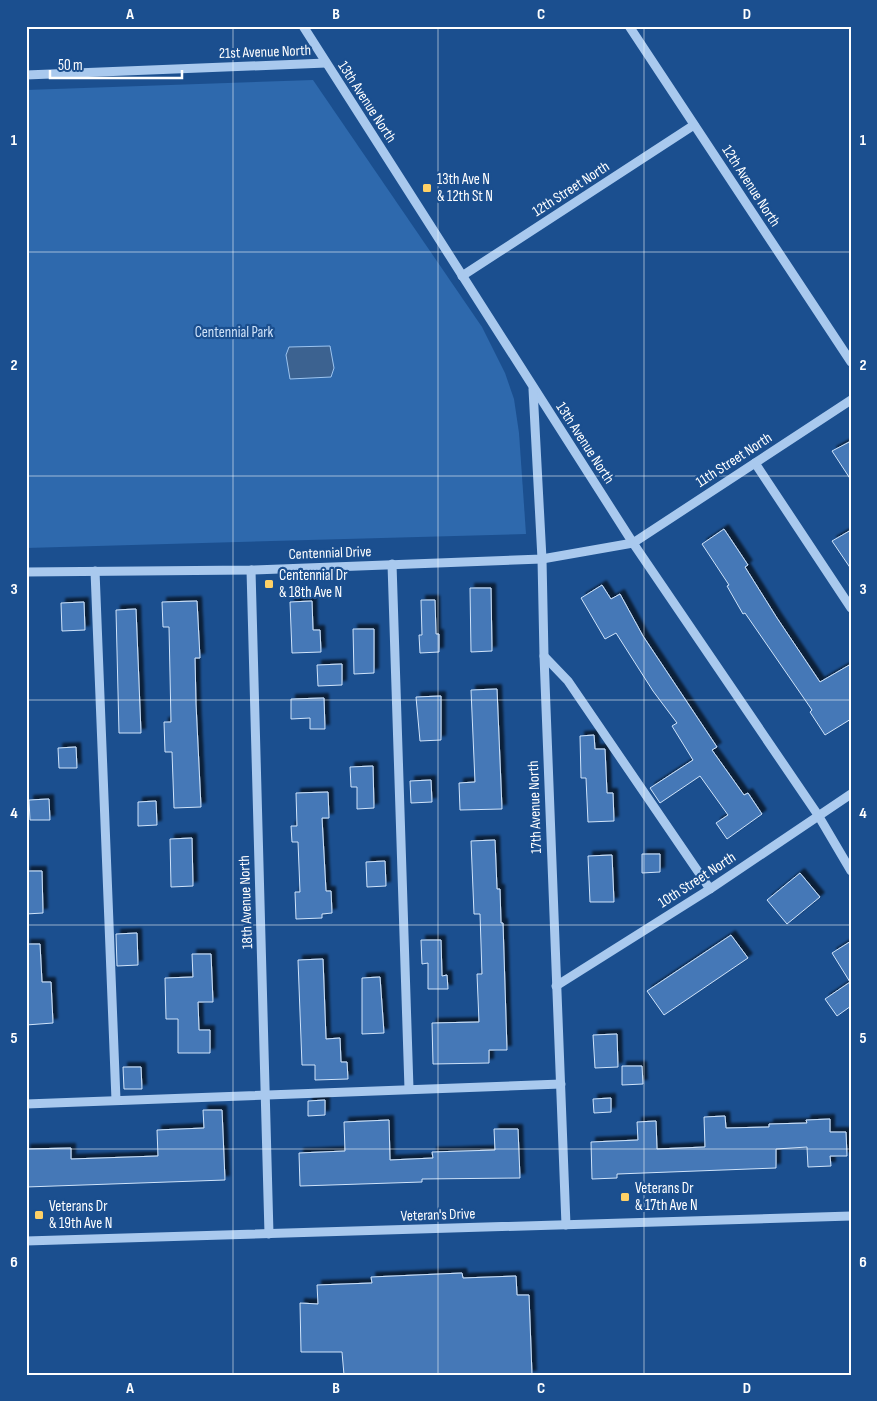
<svg xmlns="http://www.w3.org/2000/svg" width="877" height="1401" font-family="'Sofia Sans Condensed',sans-serif">
  <defs>
    <filter id="shadow"><feDropShadow dx="4.5" dy="-4.5" stdDeviation="1" flood-color="#0009"/></filter>
  </defs>
  <rect width="100%" height="100%" fill="#1b4f8f"/>
  <!-- green -->
  <polygon fill="#2e69ad" points="313,80 482,327 505,373 514,399 519,433 526,534 26,548 26,90"/>
  <!-- water -->
  <polygon fill="#3c6290" stroke="#9cc4f0" points="330,346 334,368 331,377 290,379 286,355 289,347"/>
  <!-- building -->
  <g fill="#4478b7" stroke="#cfe3fa" filter="url(#shadow)">
    <polygon points="851,441 851,480 832,451"/>
    <polygon points="724,529 748,565 745,567 777,618 820,682 851,664 851,719 825,735 810,712 812,710 745,613 743,614 727,586 729,585 702,544"/>
    <polygon points="851,530 851,569 832,541"/>
    <polygon points="602,585 611,599 620,594 643,636 717,747 712,750 744,795 748,793 762,814 727,839 716,823 728,815 700,776 660,803 650,788 693,760 672,726 677,723 653,691 616,633 605,639 581,598"/>
    <polygon points="470,588 491,588 492,651 471,652"/>
    <polygon points="421,600 435,600 436,634 439,634 439,652 420,653 419,635 422,635"/>
    <polygon points="197,601 200,658 195,658 196,704 201,807 174,808 172,752 165,752 164,722 171,722 169,627 163,627 162,602"/>
    <polygon points="312,601 313,630 320,630 321,652 292,653 290,602"/>
    <polygon points="84,602 85,630 62,631 61,603"/>
    <polygon points="136,609 141,733 119,733 116,610"/>
    <polygon points="353,629 374,629 374,673 354,674"/>
    <polygon points="342,664 342,685 318,686 317,665"/>
    <polygon points="497,689 502,809 460,810 459,783 475,782 471,690"/>
    <polygon points="441,696 441,740 420,741 416,697"/>
    <polygon points="324,698 325,729 310,729 310,718 291,719 291,699"/>
    <polygon points="594,735 595,749 605,749 607,793 613,793 614,821 588,822 586,778 581,778 580,736"/>
    <polygon points="76,747 77,768 59,768 58,748"/>
    <polygon points="373,766 374,808 357,809 357,787 351,787 350,767"/>
    <polygon points="431,780 432,802 411,803 410,781"/>
    <polygon points="328,792 329,818 322,818 326,891 331,891 332,913 322,914 322,918 296,919 295,892 300,892 298,842 292,842 291,826 297,826 296,793"/>
    <polygon points="49,799 50,820 30,820 29,800"/>
    <polygon points="156,801 157,825 138,826 138,802"/>
    <polygon points="192,838 193,886 171,887 170,839"/>
    <polygon points="495,840 497,889 500,889 501,923 503,923 507,1050 489,1050 489,1063 433,1064 432,1023 479,1022 477,974 482,974 480,914 474,914 471,841"/>
    <polygon points="642,854 660,854 660,872 642,873"/>
    <polygon points="612,855 614,902 590,902 588,856"/>
    <polygon points="385,861 386,886 367,887 366,862"/>
    <polygon points="26,871 42,871 43,913 26,914"/>
    <polygon points="800,873 820,897 787,924 767,900"/>
    <polygon points="137,933 138,965 117,966 116,934"/>
    <polygon points="731,935 748,958 664,1015 647,991"/>
    <polygon points="421,940 441,940 442,976 447,975 448,989 428,989 428,963 422,964"/>
    <polygon points="851,941 851,1006 837,1016 825,999 850,982 832,953"/>
    <polygon points="26,944 40,944 42,982 51,982 53,1023 26,1025"/>
    <polygon points="192,954 211,954 213,1002 198,1002 199,1030 210,1030 210,1053 178,1053 178,1019 166,1019 165,978 193,977"/>
    <polygon points="323,959 326,1039 340,1038 341,1062 347,1062 348,1079 315,1080 315,1065 302,1065 298,960"/>
    <polygon points="380,977 384,1033 362,1034 362,978"/>
    <polygon points="617,1034 618,1067 595,1068 593,1035"/>
    <polygon points="622,1066 642,1066 643,1084 622,1085"/>
    <polygon points="123,1067 141,1067 142,1089 124,1089"/>
    <polygon points="611,1098 611,1112 594,1113 593,1099"/>
    <polygon points="325,1100 325,1115 308,1116 308,1101"/>
    <polygon points="203,1110 222,1110 225,1180 26,1187 26,1149 71,1148 71,1159 158,1156 157,1130 204,1128"/>
    <polygon points="725,1116 726,1128 769,1127 769,1124 807,1123 806,1120 830,1119 830,1132 846,1132 847,1156 830,1156 831,1166 808,1167 807,1147 776,1149 776,1168 617,1174 617,1178 592,1179 591,1142 638,1140 637,1122 656,1121 657,1149 705,1147 704,1117"/>
    <polygon points="389,1120 390,1160 433,1158 432,1152 495,1150 494,1129 518,1129 520,1178 422,1179 422,1182 300,1186 299,1153 345,1151 344,1122"/>
    <polygon points="462,1273 463,1278 516,1276 517,1295 529,1295 532,1375 344,1375 342,1352 301,1352 300,1303 318,1304 317,1285 372,1283 371,1277"/>
  </g>
  <g fill="none" stroke-linecap="round" stroke-linejoin="round">
    <!-- minor -->
    <g stroke="#a9c9ee" stroke-width="9">
      <polyline points="303,26 633,543 818,815 851,871"/>
      <polyline points="629,26 851,362"/>
      <polyline points="26,75 326,63"/>
      <polyline points="462,276 694,125"/>
      <polyline points="533,389 542,559 544,656 566,1225"/>
      <polyline points="755,463 851,608"/>
      <polyline points="392,564 409,1089"/>
      <polyline points="251,570 269,1234"/>
      <polyline points="95,571 116,1100"/>
      <polyline points="26,572 251,570 542,559 633,543 851,400"/>
      <polyline points="544,656 568,681 710,889"/>
      <polyline points="556,986 710,889 851,794"/>
      <polyline points="26,1104 561,1084"/>
      <polyline points="26,1241 851,1216"/>
    </g>
  </g>
  <!-- grid -->
  <path fill="none" stroke="#fff" stroke-width="1" stroke-opacity="0.55" d="M233,26V1375M438,26V1375M644,26V1375M26,252H851M26,476H851M26,700H851M26,925H851M26,1149H851"/>
  <!-- markers -->
  <g fill="#ffd166" stroke="#1b4f8f" stroke-width="2">
    <rect x="422" y="183" width="10" height="10" rx="2.5"/>
    <rect x="264" y="579" width="10" height="10" rx="2.5"/>
    <rect x="620" y="1192" width="10" height="10" rx="2.5"/>
    <rect x="34" y="1210" width="10" height="10" rx="2.5"/>
  </g>
  <g text-anchor="middle" dominant-baseline="central" stroke-width="4.5" stroke-linejoin="round" paint-order="stroke">
    <!-- street labels -->
    <g font-size="15" fill="#fff" stroke="#1b4f8f">
      <text transform="translate(265 52) rotate(-2)">21st Avenue North</text>
      <text transform="translate(367 102) rotate(57)">13th Avenue North</text>
      <text transform="translate(751 186) rotate(57)">12th Avenue North</text>
      <text transform="translate(571 189) rotate(-33)">12th Street North</text>
      <text transform="translate(585 443) rotate(57)">13th Avenue North</text>
      <text transform="translate(734 460) rotate(-33)">11th Street North</text>
      <text transform="translate(330 553) rotate(-2)">Centennial Drive</text>
      <text transform="translate(535 807) rotate(-92)">17th Avenue North</text>
      <text transform="translate(697 880) rotate(-33)">10th Street North</text>
      <text transform="translate(246 902) rotate(-92)">18th Avenue North</text>
      <text transform="translate(438 1215) rotate(-2)">Veteran's Drive</text>
    </g>
    <!-- poi labels -->
    <g font-size="15" fill="#fff" stroke="#1b4f8f" text-anchor="start">
      <text x="437" y="179">13th Ave N<tspan x="437" dy="17">&amp; 12th St N</tspan></text>
      <text x="279" y="575">Centennial Dr<tspan x="279" dy="17">&amp; 18th Ave N</tspan></text>
      <text x="635" y="1188">Veterans Dr<tspan x="635" dy="17">&amp; 17th Ave N</tspan></text>
      <text x="49" y="1206">Veterans Dr<tspan x="49" dy="17">&amp; 19th Ave N</tspan></text>
    </g>
    <!-- park labels -->
    <g font-size="15" fill="#cfe3fa" stroke="#1b4f8f">
      <text x="234" y="332">Centennial Park</text>
    </g>
  </g>
  <!-- border -->
  <rect width="877" height="1401" fill="none" stroke="#1b4f8f" stroke-width="55"/>
  <!-- scale -->
  <path d="M50 70v8h132v-8" fill="none" stroke="#ffffff" stroke-width="2.5"/>
  <text x="58" y="70" font-size="15" fill="#ffffff" stroke="#1b4f8f" stroke-width="4" paint-order="stroke">50 m</text>
  <rect x="28" y="28" width="822" height="1346" fill="none" stroke="#fff" stroke-width="2"/>
  <g font-size="16" text-anchor="middle" font-weight="bold" fill="#fff">
    <text x="130" y="19">A</text>
    <text x="336" y="19">B</text>
    <text x="541" y="19">C</text>
    <text x="747" y="19">D</text>
    <text x="14" y="145">1</text>
    <text x="863" y="145">1</text>
    <text x="14" y="370">2</text>
    <text x="863" y="370">2</text>
    <text x="14" y="594">3</text>
    <text x="863" y="594">3</text>
    <text x="14" y="818">4</text>
    <text x="863" y="818">4</text>
    <text x="14" y="1043">5</text>
    <text x="863" y="1043">5</text>
    <text x="14" y="1267">6</text>
    <text x="863" y="1267">6</text>
    <text x="130" y="1393">A</text>
    <text x="336" y="1393">B</text>
    <text x="541" y="1393">C</text>
    <text x="747" y="1393">D</text>
  </g>
</svg>
